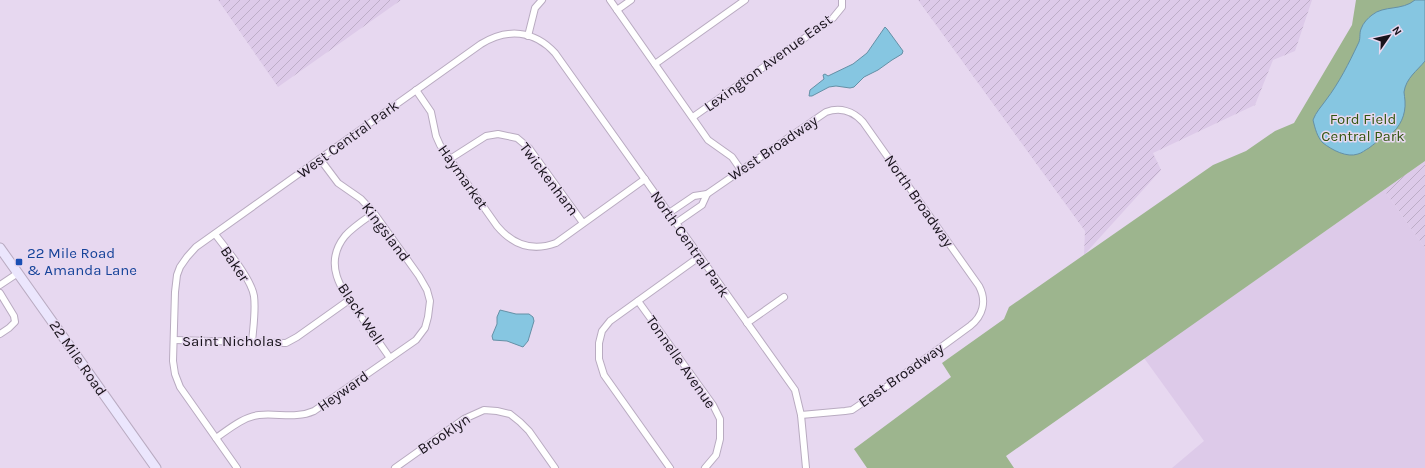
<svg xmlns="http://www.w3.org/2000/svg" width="1425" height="468" font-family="Karla,sans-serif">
  <defs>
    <pattern id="industrial-furrows" width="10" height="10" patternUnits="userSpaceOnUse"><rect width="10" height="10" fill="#ddcae9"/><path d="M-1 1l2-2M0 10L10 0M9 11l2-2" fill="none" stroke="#bdadc7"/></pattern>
  </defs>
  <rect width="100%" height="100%" fill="#e7d8f0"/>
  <!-- built -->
  <polygon fill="#ddcae9" points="1384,190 1425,248 1425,468 1172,468 1204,441 1144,358"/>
  <!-- industrial -->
  <g fill="url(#industrial-furrows)">
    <polygon points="218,0 401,0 278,87"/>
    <polygon points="918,0 1312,0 1295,51 1273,60 1255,105 1153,153 1161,170 1084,255 1085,231"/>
    <polygon points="1425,161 1425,248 1384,190"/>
  </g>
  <!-- green -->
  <polygon fill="#9db58e" points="1356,0 1425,0 1425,161 1006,456 1014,468 867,468 854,449 951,377 942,363 1004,319 1009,307 1213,165 1246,151 1275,131 1294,123 1352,25"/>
  <!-- water -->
  <g fill="#86c6e1" stroke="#6590a6">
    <path d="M1415,0H1425V61C1417,71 1406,78 1404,92C1404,95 1405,98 1405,101C1406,115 1400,127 1390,135L1381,134C1379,141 1374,144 1369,148C1365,150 1362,153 1358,154C1347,158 1332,150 1323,143C1317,137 1315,128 1313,120C1316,112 1321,107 1326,100C1339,83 1349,63 1358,44C1361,39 1359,34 1361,29C1363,23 1368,18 1372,15C1384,5 1402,11 1415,0Z"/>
    <polygon points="885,27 887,29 903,51 902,54 892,60 878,70 864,77 854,87 850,88 836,86 829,87 812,96 809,96 810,90 824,79 823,75 825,74 828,76 853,64 867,53"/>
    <polygon points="500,310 516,314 529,314 533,317 534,321 528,341 523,347 507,341 493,340 492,336 497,324 497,317"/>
  </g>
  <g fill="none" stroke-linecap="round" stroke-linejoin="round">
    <defs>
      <g id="street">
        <polyline points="610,0 708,140 732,157 741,170"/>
        <polyline points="617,10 631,0"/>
        <polyline points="528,36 535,8 542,0"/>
        <polyline points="655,64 745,0"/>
        <path d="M416,90L431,112L436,136L440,145L497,226C513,245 532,252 556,243L645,179"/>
        <polyline points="693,117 833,18 842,7 842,0"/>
        <polyline points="450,159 486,136 498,134 517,138 529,148 583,223"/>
        <path d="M374,213C364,220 353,227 345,236C321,266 344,293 362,318C371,331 381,345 390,358"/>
        <path d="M669,213L694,196L707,194L826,112C840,107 853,111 863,122L979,286C987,301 983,316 970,326L892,383L852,410L845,411L801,415"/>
        <polyline points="676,223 702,205 707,194"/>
        <path d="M215,234C226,249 251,278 254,296C256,311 253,328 252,343"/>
        <polyline points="0,285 18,273"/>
        <polyline points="0,293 14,316 15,322 9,328 0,334"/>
        <polyline points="638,301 713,405 720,419 720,439 716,455 705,468"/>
        <polyline points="747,323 784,297"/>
        <polyline points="174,340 286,343 297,337 349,300"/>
        <path d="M216,438C229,429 243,417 259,415C278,413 296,419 314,411L416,340L425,328L428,317L430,301L427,290L419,276L374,213L361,199L338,183L320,159"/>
        <path d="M237,468L180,387L175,374L173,361L175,292L177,275L180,267L187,257L196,247L481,44C507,28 534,30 555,53L795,390L801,415L806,468"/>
        <polyline points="395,468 464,419 484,410 497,411 510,414 520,422 529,431 555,468"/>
        <polyline points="670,468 604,375 599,359 599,343 602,331 610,321 699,257"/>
      </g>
      <polyline id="secondary" points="0,248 156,468"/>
    </defs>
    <!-- street casing -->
    <use href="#street" stroke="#b9abc1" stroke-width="8"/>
    <!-- secondary casing -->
    <use href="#secondary" stroke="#b9abc1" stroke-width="11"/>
    <!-- street -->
    <use href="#street" stroke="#fff" stroke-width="6"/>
    <!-- secondary -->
    <use href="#secondary" stroke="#ebe6fd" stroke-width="9"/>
  </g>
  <!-- markers -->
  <rect fill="#1a4fb4" stroke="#e7d8f0" stroke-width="1.5" x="15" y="258" width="8" height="8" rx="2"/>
  <g text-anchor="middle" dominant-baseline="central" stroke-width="3" stroke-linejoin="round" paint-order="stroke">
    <!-- street labels -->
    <g font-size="15" fill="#18131b" stroke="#e7d8f0">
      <text transform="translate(768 63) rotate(-36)">Lexington Avenue East</text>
      <text transform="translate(348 139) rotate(-36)">West Central Park</text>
      <text transform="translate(773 148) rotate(-34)">West Broadway</text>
      <text transform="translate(463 177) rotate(55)">Haymarket</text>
      <text transform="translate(549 179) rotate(53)">Twickenham</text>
      <text transform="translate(919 201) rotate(55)">North Broadway</text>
      <text transform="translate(386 232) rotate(53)">Kingsland</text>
      <text transform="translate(690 244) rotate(55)">North Central Park</text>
      <text transform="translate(235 264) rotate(56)">Baker</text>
      <text transform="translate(361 314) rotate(56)">Black Well</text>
      <text x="232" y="341">Saint Nicholas</text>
      <text transform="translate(78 358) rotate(55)">22 Mile Road</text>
      <text transform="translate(681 362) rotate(55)">Tonnelle Avenue</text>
      <text transform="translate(901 375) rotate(-35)">East Broadway</text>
      <text transform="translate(343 391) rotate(-35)">Heyward</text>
      <text transform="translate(444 434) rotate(-34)">Brooklyn</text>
    </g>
    <!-- park labels -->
    <g font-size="15" fill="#31550f" stroke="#e7d8f0">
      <text x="1363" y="119">Ford Field<tspan x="1363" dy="17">Central Park</tspan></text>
    </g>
    <!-- transit labels -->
    <g font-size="15" fill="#164399" stroke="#e7d8f0" text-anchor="start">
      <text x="27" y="253">22 Mile Road<tspan x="27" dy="17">&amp; Amanda Lane</tspan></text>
    </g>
  </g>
  <!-- north arrow -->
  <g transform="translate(1389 36) rotate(56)" stroke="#e7d8f0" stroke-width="3" paint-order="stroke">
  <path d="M0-3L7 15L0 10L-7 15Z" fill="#18131b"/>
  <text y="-6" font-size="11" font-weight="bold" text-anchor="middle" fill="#18131b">N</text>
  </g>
</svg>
